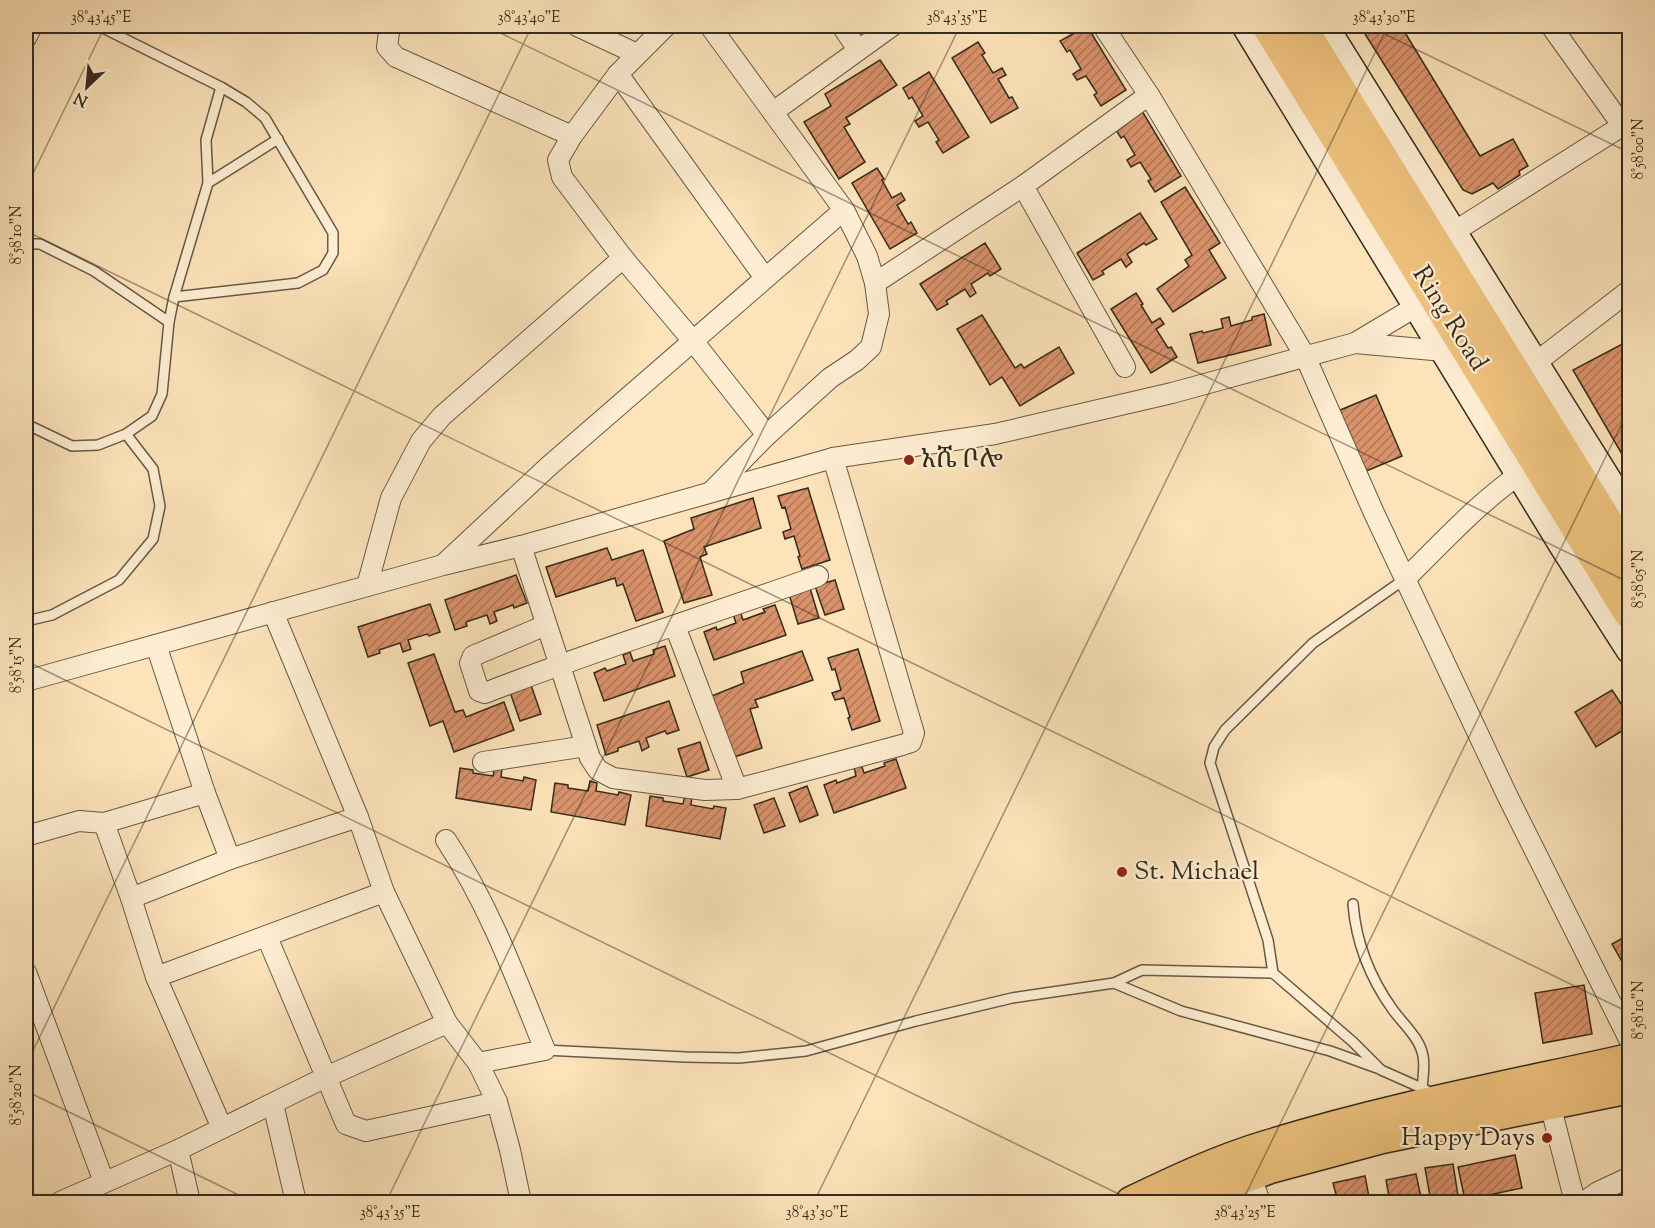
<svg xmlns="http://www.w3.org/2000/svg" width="1655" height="1228" font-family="'Sorts Mill Goudy','Noto Serif Ethiopic',serif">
  <defs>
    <pattern id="building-hatch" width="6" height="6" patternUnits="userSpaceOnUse" patternTransform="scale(1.5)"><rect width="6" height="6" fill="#da926b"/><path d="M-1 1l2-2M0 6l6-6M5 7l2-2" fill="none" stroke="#b27757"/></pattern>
  </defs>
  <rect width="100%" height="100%" fill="#fce3ba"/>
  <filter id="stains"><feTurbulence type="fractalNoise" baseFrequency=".00333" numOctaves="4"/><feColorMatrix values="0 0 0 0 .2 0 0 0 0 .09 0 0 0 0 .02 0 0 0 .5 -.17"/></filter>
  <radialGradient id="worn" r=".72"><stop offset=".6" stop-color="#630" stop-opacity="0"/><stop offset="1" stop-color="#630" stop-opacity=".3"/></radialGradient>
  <!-- building -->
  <g fill="url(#building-hatch)" stroke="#352b1d" stroke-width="1.5">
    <polygon points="1087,26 1126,90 1101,106 1094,95 1097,93 1086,76 1077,80 1073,74 1081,69 1070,50 1067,52 1060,41"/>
    <polygon points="1360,26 1401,26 1480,156 1513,139 1528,166 1519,171 1520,175 1498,189 1493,183 1472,194 1463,190"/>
    <polygon points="978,42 985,53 982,55 993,73 1002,68 1006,75 998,79 1009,98 1012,97 1018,108 991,123 952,58"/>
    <polygon points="880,60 897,85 846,118 850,124 844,127 865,162 839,179 804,122 831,106 825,94"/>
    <polygon points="929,72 969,137 943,153 936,142 939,140 928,122 919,127 915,121 923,116 912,97 909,99 903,88"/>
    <polygon points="1142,111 1181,176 1155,192 1148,181 1151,179 1140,162 1131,167 1127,160 1135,155 1124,136 1121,138 1114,127"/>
    <polygon points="877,168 884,179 882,180 892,198 901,193 905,200 897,205 908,224 911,222 917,233 890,249 852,183"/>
    <polygon points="1185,187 1220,243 1209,250 1226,278 1173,312 1157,289 1189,266 1185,260 1192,255 1161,202"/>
    <polygon points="1140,213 1157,239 1146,245 1144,243 1127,254 1132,262 1126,267 1121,259 1102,271 1104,274 1093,280 1077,253"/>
    <polygon points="985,243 1001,269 990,276 988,273 971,284 976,293 970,297 965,289 946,301 948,304 937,310 920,284"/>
    <polygon points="1136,293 1143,304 1141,305 1152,323 1160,318 1164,324 1156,329 1168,348 1171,347 1177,357 1151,373 1111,309"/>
    <polygon points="1264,314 1271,345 1198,363 1190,334 1202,331 1203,333 1223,328 1221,319 1229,317 1231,326 1252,320 1252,317"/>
    <polygon points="982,315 1015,368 1021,364 1024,368 1059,347 1074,373 1020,406 1002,377 990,385 957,329"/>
    <polygon points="1630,340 1630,468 1573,370"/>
    <polygon points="1376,395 1402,456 1364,472 1338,411"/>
    <polygon points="808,488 830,560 802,569 798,557 800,556 794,536 785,539 783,532 791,529 785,507 782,508 778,496"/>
    <polygon points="753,498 761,528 704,547 707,554 700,557 712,595 684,603 664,541 694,529 691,518"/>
    <polygon points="607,548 612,560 643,550 663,612 636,621 623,584 617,586 615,578 556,597 546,567"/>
    <polygon points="516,575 527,603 514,608 513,605 494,612 497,621 490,624 487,615 466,622 467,626 455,630 445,600"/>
    <polygon points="835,580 844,609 825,615 815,586"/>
    <polygon points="810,588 819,618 798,624 789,594"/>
    <polygon points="430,604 440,632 429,636 427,634 408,640 411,649 403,652 400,643 379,650 380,653 368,657 358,627"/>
    <polygon points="775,605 786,635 714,660 704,632 716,627 717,630 736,623 733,614 740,611 743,620 765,612 763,609"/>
    <polygon points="665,646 675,676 604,701 594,673 605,668 607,671 626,664 623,655 630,652 633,661 654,654 653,650"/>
    <polygon points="858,649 880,721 852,730 848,718 850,717 844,698 835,700 832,693 841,690 835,669 832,670 828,658"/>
    <polygon points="802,651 813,680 755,700 758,707 750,709 762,748 734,757 712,696 744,683 741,672"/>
    <polygon points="434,654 455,712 463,710 466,717 504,702 514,730 454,752 443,721 430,726 408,663"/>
    <polygon points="531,685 541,714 520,721 510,692"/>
    <polygon points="1612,690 1630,717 1630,726 1596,747 1575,712"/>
    <polygon points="669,701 679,730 667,734 665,731 646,738 649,747 642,751 639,741 618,748 618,751 606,755 597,725"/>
    <polygon points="700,742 709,770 687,777 678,749"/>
    <polygon points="896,759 906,788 834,813 824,785 836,780 837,783 856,776 854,767 861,764 864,773 885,766 884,763"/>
    <polygon points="495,766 502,768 501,777 523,781 524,777 536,780 531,810 456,798 460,768 473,770 473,773 493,776"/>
    <polygon points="590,781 597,783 596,791 618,795 619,792 631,795 625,825 551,812 555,783 568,785 568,788 588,791"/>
    <polygon points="807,786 818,815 800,822 789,793"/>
    <polygon points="685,795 692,796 691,805 713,809 714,806 726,808 720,839 646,826 650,796 663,798 663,801 683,804"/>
    <polygon points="774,798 785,826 764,833 754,805"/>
    <polygon points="1630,934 1630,971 1628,972 1612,944"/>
    <polygon points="1584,985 1592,1034 1543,1043 1535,993"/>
    <polygon points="1515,1155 1522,1188 1465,1200 1458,1167"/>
    <polygon points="1453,1164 1459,1202 1431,1202 1425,1168"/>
    <polygon points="1416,1174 1422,1202 1390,1202 1386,1180"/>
    <polygon points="1365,1176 1370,1202 1338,1202 1333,1183"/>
  </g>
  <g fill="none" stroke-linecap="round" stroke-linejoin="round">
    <defs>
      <g id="lane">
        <polyline points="99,26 221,87 246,102 265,118 333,233 333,253 323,270 298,283 174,297"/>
        <polyline points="208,183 278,139"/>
        <polyline points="26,244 40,244 94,271 169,322"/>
        <polyline points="26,424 72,446 98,445 126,434 152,416 162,394 169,322 174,297 208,183 206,140 221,87"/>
        <polyline points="1405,579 1313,643 1225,730 1214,747 1210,763 1268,940 1273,973 1353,1042 1381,1070 1435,1094"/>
        <polyline points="26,621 52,615 119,580 153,539 160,506 153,469 126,434"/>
        <path d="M1353,904C1356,942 1370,978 1393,1010C1403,1024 1420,1038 1423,1056C1425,1065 1423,1078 1422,1088"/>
        <polyline points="1114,983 1181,1011 1330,1051 1377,1068"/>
        <polyline points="545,1050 685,1057 739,1058 806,1051 916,1021 1012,998 1114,983 1142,970 1273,973"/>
      </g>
      <g id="street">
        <polyline points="392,26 389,32 387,47 396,57 572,136"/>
        <polyline points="577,26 637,54"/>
        <polyline points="666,26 618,74 572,136 558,160 562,177 623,258 693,341 767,435"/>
        <polyline points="710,26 844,210 867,256 875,283 879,314 871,347 857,360 830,378 767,435 712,491"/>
        <polyline points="842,26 858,50"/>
        <polyline points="1103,26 1149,95 1305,356 1374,513 1507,795 1630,1041"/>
        <polyline points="1551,26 1622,125"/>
        <polyline points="26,38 32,26"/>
        <polyline points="618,74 765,278"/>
        <polyline points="773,112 892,26"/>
        <polyline points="1023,186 1125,367"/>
        <polyline points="1452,233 1630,121"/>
        <polyline points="875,283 1023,186 1149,95"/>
        <polyline points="1355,343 1444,351"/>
        <polyline points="1534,364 1630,290"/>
        <polyline points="521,546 590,758 598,770 613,778 705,790 737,789 902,745 911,742 914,733 833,458"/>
        <polyline points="445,563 549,466 844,210"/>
        <path d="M1405,579C1442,543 1478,503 1520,474"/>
        <polyline points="367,586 391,498 421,441 442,416 623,258"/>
        <polyline points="273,612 358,817 384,892 447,1023 478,1063 497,1102 510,1150 521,1202"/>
        <path d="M546,625L473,656L470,663L479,691L485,693C594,650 707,616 818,576"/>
        <polyline points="675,626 737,789"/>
        <polyline points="156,645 205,793 230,859"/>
        <polyline points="26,681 443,565 521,546 833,458 995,434 1172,393 1355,343 1417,306"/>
        <polyline points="483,762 586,746"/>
        <polyline points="104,823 131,898 156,977 222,1128"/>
        <polyline points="26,836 79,821 104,823 205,793"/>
        <path d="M446,840C489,905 516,978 545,1050L478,1063"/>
        <polyline points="131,898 230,859 358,817"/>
        <polyline points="267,937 346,1124 366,1131 497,1102"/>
        <polyline points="26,972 104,1182"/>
        <polyline points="156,977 384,892"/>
        <polyline points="273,1104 296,1202"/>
        <polyline points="1550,1104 1575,1202"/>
        <polyline points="178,1150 190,1202"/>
        <polyline points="1251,1176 1260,1202"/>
        <polyline points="60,1202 178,1150 326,1077 447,1023"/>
        <polyline points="1584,1202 1598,1192 1630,1177"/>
      </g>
      <g id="secondary">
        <polyline points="1246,26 1564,547 1630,650"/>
        <polyline points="1324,26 1630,516"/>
      </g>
      <g id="primary">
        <path d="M1131,1202C1175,1181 1219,1160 1266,1146C1385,1109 1508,1086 1630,1059"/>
        <polyline points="1182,1202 1270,1168 1382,1138 1630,1088"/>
      </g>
      <g id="highway">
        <polyline points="1269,26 1630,612"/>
        <polyline points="1299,26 1630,561"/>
      </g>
    </defs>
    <!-- lane casing -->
    <use href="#lane" stroke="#675944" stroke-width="12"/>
    <!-- street casing -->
    <use href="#street" stroke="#675944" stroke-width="22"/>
    <!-- secondary casing -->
    <use href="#secondary" stroke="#352b1d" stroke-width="30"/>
    <!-- primary casing -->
    <use href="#primary" stroke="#352b1d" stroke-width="33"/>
    <!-- highway casing -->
    <use href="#highway" stroke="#352b1d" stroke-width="36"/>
    <!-- lane -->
    <use href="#lane" stroke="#fdedd2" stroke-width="9"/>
    <!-- street -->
    <use href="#street" stroke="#fdedd2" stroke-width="20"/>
    <!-- secondary -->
    <use href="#secondary" stroke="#fdedd2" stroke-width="27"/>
    <!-- primary -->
    <use href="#primary" stroke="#eec27d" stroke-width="30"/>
    <!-- highway -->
    <use href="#highway" stroke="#eec27d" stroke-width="33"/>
  </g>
  <!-- ticks -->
  <path fill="none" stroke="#352b1d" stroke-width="1.5" stroke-opacity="0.45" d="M486,26L1630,583M1368,26L1630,153M26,188L105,26M26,231L1630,1013M26,661L1135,1202M26,1065L532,26M26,1091L253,1202M386,1202L960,26M814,1202L1388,26M1242,1202L1630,407"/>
  <!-- markers -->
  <g fill="#8f2418" stroke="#fdedd2" stroke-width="2">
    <circle cx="909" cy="460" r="6"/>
    <circle cx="1122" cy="872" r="6"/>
    <circle cx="1547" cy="1138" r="6"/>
  </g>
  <g text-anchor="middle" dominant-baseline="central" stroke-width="4.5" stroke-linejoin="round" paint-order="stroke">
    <!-- street labels -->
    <g font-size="26" fill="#352b1d" stroke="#fdedd2">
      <text transform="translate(1449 319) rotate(58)">Ring Road</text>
    </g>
    <!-- poi labels -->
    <g font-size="26" fill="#352b1d" stroke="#fdedd2" text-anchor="start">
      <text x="921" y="460">አሼ ቦሎ</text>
      <text x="1134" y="872">St. Michael</text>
      <text x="1535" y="1138" text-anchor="end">Happy Days</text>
    </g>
  </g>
  <!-- margin -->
  <rect width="1655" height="1228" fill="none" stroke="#fce3ba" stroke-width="66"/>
  <!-- north arrow -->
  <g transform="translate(87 87) rotate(206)" stroke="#fdedd2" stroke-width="4.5" paint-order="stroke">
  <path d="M0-4.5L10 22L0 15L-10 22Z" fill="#352b1d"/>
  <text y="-9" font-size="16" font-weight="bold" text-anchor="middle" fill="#352b1d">N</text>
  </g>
  <rect x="33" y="33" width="1589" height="1162" fill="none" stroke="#352b1d" stroke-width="2"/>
  <g font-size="15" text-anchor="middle" fill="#352b1d">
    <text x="101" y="22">38°43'45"E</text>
    <text x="529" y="22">38°43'40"E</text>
    <text x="957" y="22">38°43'35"E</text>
    <text x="1384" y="22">38°43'30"E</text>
    <text transform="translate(1638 149) rotate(-90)" y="5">8°58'00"N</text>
    <text transform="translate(16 235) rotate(-90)" y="5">8°58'10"N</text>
    <text transform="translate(1638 579) rotate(-90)" y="5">8°58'05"N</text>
    <text transform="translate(16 665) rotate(-90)" y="5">8°58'15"N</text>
    <text transform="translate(1638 1010) rotate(-90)" y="5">8°58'10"N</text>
    <text transform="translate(16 1095) rotate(-90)" y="5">8°58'20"N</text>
    <text x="390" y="1217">38°43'35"E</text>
    <text x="817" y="1217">38°43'30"E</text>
    <text x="1245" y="1217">38°43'25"E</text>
  </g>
  <rect width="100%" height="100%" filter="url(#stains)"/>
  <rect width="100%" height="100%" fill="url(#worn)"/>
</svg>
